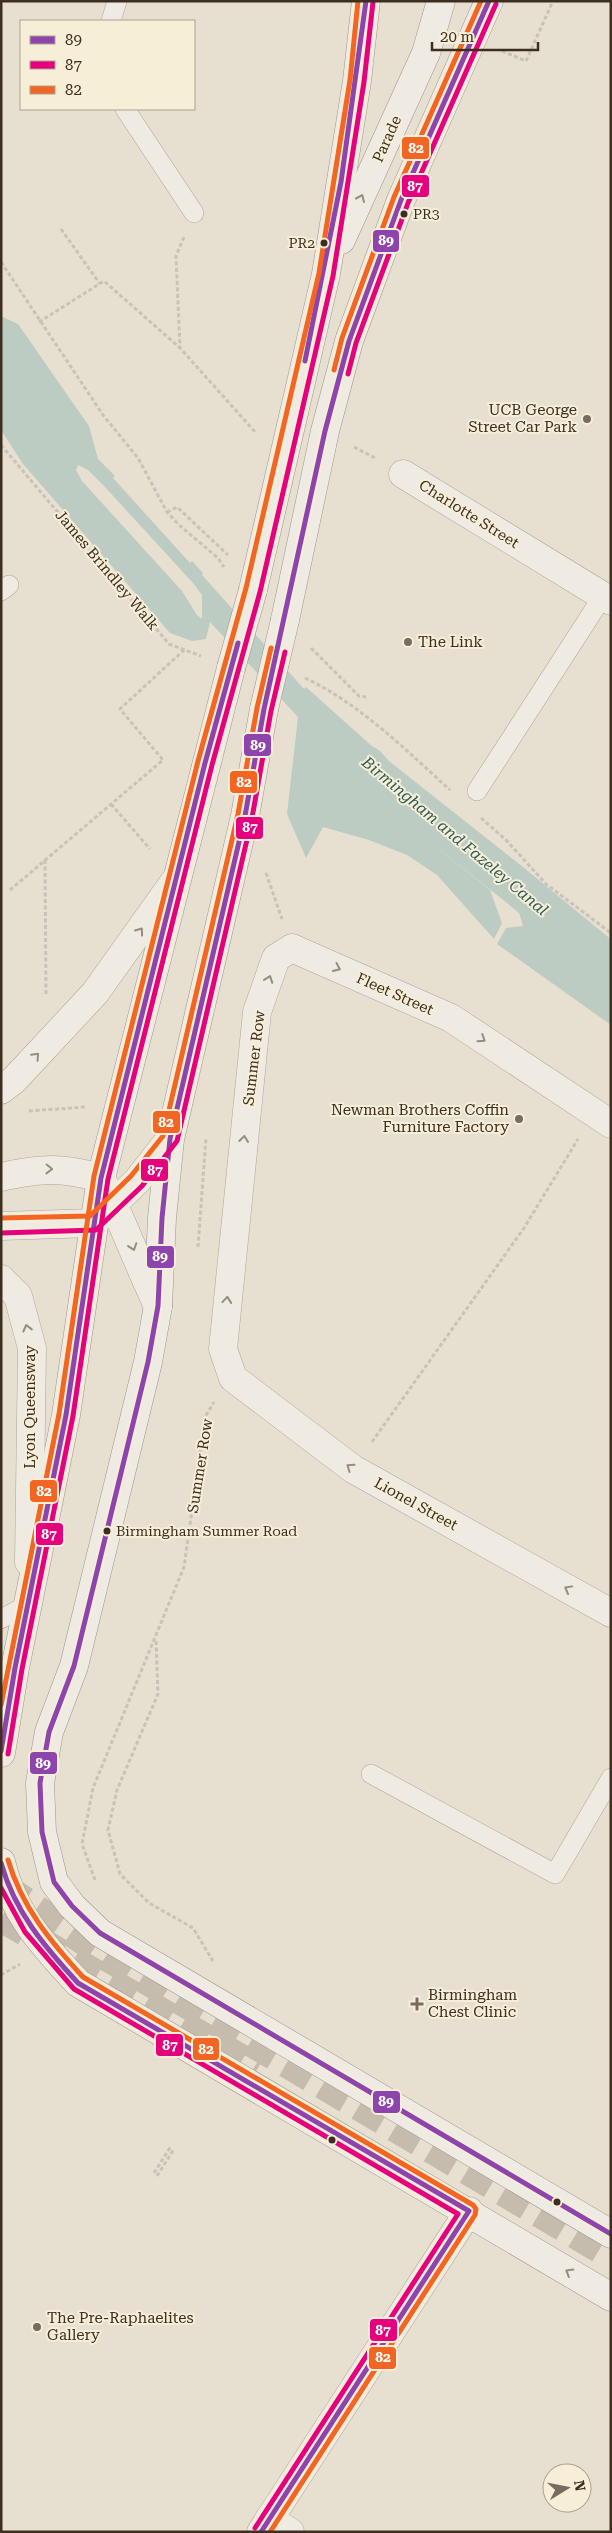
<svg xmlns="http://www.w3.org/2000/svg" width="612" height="2533" font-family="'Roboto Serif',serif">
  <rect width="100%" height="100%" fill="#e7e0d1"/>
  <!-- water -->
  <g fill="#bcccc2" fill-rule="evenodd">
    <path d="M1,316L18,324L89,426L98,459L115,476L113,478L190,563L192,561L203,573L202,575L304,689L306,687L383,756L394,781L406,798L383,789H376L384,805L490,890L502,923L494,939L437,875L407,855L369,840L323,827L306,858L287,814L298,717L210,622L206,639L192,641L170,633L23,464L1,430ZM78,465L88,470L104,486L193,583L202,595V619L197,615L182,591L82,481L76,470Z"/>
    <polygon points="510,881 534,891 548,891 611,940 611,1025 497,944 506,928 523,926"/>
  </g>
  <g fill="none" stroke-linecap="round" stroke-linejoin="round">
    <!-- canal -->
    <polyline stroke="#bcccc2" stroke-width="38" points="367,765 376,775 510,881 611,964"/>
    <!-- highway-tunnel -->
    <g stroke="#c5bcae" stroke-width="28" stroke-dasharray="28 14" stroke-linecap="butt">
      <polyline points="2,1885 108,1958 611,2256"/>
      <polyline points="1,1918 258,2068"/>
    </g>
    <defs>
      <g id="lane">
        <polyline points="111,21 117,1"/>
        <polyline points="125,109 194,213"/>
        <polyline points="1,591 9,585"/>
        <polyline points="477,791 603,596"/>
        <polyline points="1,1619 29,1604"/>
        <polyline points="371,1774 555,1874 611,1778"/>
      </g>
      <g id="street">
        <polyline points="403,474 611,601"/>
        <polyline points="1,1090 14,1080 95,993 177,878"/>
        <polyline points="611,1124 451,1018 292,948 276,958 257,1012 223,1349 233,1378 353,1469 611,1613"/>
        <path d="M1,1177C42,1168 60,1167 101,1178C122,1220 138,1264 158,1306"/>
        <polyline points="1,1226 93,1223 137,1181 170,1139"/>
        <polyline points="1,1279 18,1296 32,1348 29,1562"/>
        <polyline points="269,2519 290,2532"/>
        <polyline points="261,2532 469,2211"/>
      </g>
      <g id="secondary">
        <polyline points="341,240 426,53 441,1"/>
        <polyline points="253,590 326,274 357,81 366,1"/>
        <polyline points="285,620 325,431 349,341 401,200 489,1"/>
        <polyline points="264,709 245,816 170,1139 162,1218 158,1306 148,1362 74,1666 49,1732 40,1783 42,1832 54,1882 72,1906 100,1933 611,2234"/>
        <polyline points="1,1753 15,1668 66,1415 101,1178 231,668"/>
        <path d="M1,1862C13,1914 43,1945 78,1983L611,2297"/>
      </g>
    </defs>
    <!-- lane casing -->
    <use href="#lane" stroke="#ada599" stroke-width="20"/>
    <!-- street casing -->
    <use href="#street" stroke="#ada599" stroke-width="29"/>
    <!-- secondary casing -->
    <use href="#secondary" stroke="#9c958a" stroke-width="29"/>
    <!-- path -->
    <g stroke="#c8c2b9" stroke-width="3" stroke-dasharray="4 2.5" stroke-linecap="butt">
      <polyline points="502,51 526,61 553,1"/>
      <polyline points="61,229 100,284"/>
      <polyline points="184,237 176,256 180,348 256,433"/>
      <polyline points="1,262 103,415 138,458 167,512 179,525 218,558 224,567"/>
      <polyline points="39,322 104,281 180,348"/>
      <polyline points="1,445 169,644 201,656"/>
      <polyline points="354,447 375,458"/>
      <polyline points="167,512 177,507 228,555"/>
      <polyline points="311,648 359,696 366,697"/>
      <path d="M305,678C360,704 406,750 450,790"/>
      <polyline points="111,804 150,849"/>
      <polyline points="481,818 506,840 546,884 611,933"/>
      <polyline points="45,860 46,996"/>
      <polyline points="266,873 282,919"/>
      <polyline points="10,890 163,760 120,709 184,650"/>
      <polyline points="29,1111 85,1107"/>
      <polyline points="198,1247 206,1138"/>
      <polyline points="372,1442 524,1228 578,1139"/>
      <polyline points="156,1641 158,1694 117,1790 108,1830 120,1874 149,1903 193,1928 213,1961"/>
      <polyline points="95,1880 82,1844 93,1788 184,1567 205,1417 214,1402"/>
      <polyline points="1,1975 20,1964"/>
      <polyline points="154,2173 171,2146"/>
      <polyline points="157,2176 174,2149"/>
    </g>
    <!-- lane -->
    <use href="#lane" stroke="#efebe3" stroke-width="19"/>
    <!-- street -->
    <use href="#street" stroke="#efebe3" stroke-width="28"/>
    <!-- secondary -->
    <use href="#secondary" stroke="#efebe3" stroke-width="28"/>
    <defs>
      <g id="secondary-bridge">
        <polyline points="231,668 253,590"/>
        <polyline points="264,709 285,620"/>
      </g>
    </defs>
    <!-- secondary-bridge casing -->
    <use href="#secondary-bridge" stroke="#9c958a" stroke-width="29" stroke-linecap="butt"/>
    <!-- secondary-bridge -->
    <use href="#secondary-bridge" stroke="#efebe3" stroke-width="28"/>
    <defs>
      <g id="bus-1">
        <polyline points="489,1 401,200 349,341 325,431 264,709 245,816 170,1139 162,1218 158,1306 148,1362 74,1666 49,1732 40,1783 42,1832 54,1882 72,1906 100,1933 611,2234"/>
        <polyline points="305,361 341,182 366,1"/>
        <polyline points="1,1751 15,1668 66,1415 101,1178 205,763 238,643"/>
        <path d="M1,1863C15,1912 44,1946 78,1983L469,2211L261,2532"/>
      </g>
      <g id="bus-2">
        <polyline points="348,374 356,343 408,203 496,4"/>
        <polyline points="1,1233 96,1230 142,1186 177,1141 252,818 271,711 285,652"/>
        <polyline points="8,1754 22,1669 73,1416 108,1179 212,765 260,592 333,276 364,82 373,2"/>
        <polyline points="1,1888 25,1932 74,1989 458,2214 255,2528"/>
      </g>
      <g id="bus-3">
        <polyline points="334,370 342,338 394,197 481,1"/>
        <polyline points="1,1218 90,1216 131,1176 163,1136 238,814 257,708 271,648"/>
        <polyline points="1,1705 59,1414 94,1176 198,761 246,588 319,273 350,80 358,1"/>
        <path d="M8,1860C22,1907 50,1941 83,1977L473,2205L476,2209L475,2215L270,2532"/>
      </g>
    </defs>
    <!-- bus-1 casing -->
    <use href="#bus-1" stroke="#f7eed8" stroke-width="9"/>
    <!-- bus-2 casing -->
    <use href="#bus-2" stroke="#f7eed8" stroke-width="9"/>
    <!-- bus-3 casing -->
    <use href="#bus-3" stroke="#f7eed8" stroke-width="9"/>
    <!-- bus-1 -->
    <use href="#bus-1" stroke="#8e44ad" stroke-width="5"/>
    <!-- bus-2 -->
    <use href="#bus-2" stroke="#e5007d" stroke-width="5"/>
    <!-- bus-3 -->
    <use href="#bus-3" stroke="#f26522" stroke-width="5"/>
  </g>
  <!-- one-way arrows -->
  <defs><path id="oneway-chevron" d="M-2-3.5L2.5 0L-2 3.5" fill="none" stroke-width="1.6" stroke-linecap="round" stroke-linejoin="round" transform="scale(1.25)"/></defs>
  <g stroke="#968c82">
    <use href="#oneway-chevron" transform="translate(361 198) rotate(-66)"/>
    <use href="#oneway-chevron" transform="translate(140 931) rotate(-54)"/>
    <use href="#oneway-chevron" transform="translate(337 968) rotate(24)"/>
    <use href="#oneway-chevron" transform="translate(269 979) rotate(-70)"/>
    <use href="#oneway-chevron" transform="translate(482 1039) rotate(33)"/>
    <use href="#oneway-chevron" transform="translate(36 1056) rotate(-47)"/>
    <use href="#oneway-chevron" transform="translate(244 1139) rotate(-83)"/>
    <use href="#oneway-chevron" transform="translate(49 1169) rotate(1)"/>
    <use href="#oneway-chevron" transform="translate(133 1247) rotate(71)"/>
    <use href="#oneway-chevron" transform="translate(227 1300) rotate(-85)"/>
    <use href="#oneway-chevron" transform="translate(27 1328) rotate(-104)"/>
    <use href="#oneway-chevron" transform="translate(350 1467) rotate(-145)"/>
    <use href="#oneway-chevron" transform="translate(568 1589) rotate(-151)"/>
    <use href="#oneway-chevron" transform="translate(569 2272) rotate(-149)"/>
  </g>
  <!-- markers -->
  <g fill="#3d2e20" stroke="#f7eed8" stroke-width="2">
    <circle cx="404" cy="214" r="4.5"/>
    <circle cx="324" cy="243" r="4.5"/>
    <circle cx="107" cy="1531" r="4.5"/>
    <circle cx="332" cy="2140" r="4.5"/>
    <circle cx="557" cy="2202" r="4.5"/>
  </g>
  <g fill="#786c5e" stroke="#f7eed8" stroke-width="2">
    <circle cx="587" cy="419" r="5"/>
    <circle cx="408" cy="642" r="5"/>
    <circle cx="519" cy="1119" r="5"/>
    <path d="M414.5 1996.5h5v5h5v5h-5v5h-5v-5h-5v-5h5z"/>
    <circle cx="37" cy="2327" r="5"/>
  </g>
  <g text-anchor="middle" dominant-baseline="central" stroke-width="4" stroke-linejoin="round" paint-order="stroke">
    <!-- bus labels -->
    <g font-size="14" fill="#3d2e20" stroke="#f7eed8" text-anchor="start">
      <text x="413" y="214">PR3</text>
      <text x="315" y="243" text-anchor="end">PR2</text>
      <text x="116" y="1531">Birmingham Summer Road</text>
    </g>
    <!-- street labels -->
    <g font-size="15" fill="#3d2e20" stroke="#f7eed8">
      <text transform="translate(387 139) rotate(-66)">Parade</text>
      <text transform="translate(469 514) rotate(32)">Charlotte Street</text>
      <text transform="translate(107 570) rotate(50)">James Brindley Walk</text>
      <text transform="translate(395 994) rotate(24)">Fleet Street</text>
      <text transform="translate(254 1058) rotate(-83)">Summer Row</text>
      <text transform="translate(30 1407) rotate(-90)">Lyon Queensway</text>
      <text transform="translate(200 1466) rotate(-81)">Summer Row</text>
      <text transform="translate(416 1504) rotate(29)">Lionel Street</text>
    </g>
    <!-- poi labels -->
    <g font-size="15" fill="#3d2e20" stroke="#f7eed8" text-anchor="start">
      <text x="577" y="410" text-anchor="end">UCB George<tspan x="577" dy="17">Street Car Park</tspan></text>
      <text x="418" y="642">The Link</text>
      <text x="509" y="1110" text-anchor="end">Newman Brothers Coffin<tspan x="509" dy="17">Furniture Factory</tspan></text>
      <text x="428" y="1995">Birmingham<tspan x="428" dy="17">Chest Clinic</tspan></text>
      <text x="47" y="2318">The Pre-Raphaelites<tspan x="47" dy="17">Gallery</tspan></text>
    </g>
    <!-- water labels -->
    <g font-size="16" font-style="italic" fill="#2f5d5a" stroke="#f7eed8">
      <text transform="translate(455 836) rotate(40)">Birmingham and Fazeley Canal</text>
    </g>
  </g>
  <g stroke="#f7eed8" stroke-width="2">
    <rect x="401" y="136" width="29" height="24" rx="5" fill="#f26522"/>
    <rect x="401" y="174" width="29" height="24" rx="5" fill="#e5007d"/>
    <rect x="372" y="229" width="28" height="24" rx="5" fill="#8e44ad"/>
    <rect x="243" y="733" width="29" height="24" rx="5" fill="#8e44ad"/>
    <rect x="229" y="770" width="29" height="24" rx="5" fill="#f26522"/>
    <rect x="235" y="816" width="29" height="24" rx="5" fill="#e5007d"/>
    <rect x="152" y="1110" width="29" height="24" rx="5" fill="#f26522"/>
    <rect x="140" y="1158" width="29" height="24" rx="5" fill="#e5007d"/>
    <rect x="146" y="1245" width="29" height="24" rx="5" fill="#8e44ad"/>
    <rect x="29" y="1479" width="29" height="24" rx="5" fill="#f26522"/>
    <rect x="35" y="1522" width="29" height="24" rx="5" fill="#e5007d"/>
    <rect x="29" y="1751" width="29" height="24" rx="5" fill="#8e44ad"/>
    <rect x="155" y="2033" width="29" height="24" rx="5" fill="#e5007d"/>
    <rect x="192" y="2037" width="28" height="24" rx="5" fill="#f26522"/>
    <rect x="372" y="2090" width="29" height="24" rx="5" fill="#8e44ad"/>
    <rect x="369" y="2318" width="29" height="24" rx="5" fill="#e5007d"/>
    <rect x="368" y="2346" width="29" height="24" rx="5" fill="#f26522"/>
  </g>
  <g font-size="14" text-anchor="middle" font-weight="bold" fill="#fff">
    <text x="416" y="153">82</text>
    <text x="415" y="191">87</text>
    <text x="386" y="245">89</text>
    <text x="258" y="750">89</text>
    <text x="244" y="787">82</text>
    <text x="250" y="832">87</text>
    <text x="166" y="1127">82</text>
    <text x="155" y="1175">87</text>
    <text x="160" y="1261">89</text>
    <text x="44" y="1496">82</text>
    <text x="49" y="1539">87</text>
    <text x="43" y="1768">89</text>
    <text x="170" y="2050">87</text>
    <text x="206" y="2054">82</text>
    <text x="386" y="2106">89</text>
    <text x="383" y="2335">87</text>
    <text x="383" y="2362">82</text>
  </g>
  <!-- border -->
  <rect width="612" height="2533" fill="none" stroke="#3d2e20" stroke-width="5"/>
  <!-- legend -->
  <rect x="20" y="20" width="175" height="90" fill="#f7eed8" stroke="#ada18e"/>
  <rect x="30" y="36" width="25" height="8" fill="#8e44ad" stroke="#ada18e"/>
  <text x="65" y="45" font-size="15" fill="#3d2e20">89</text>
  <rect x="30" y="61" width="25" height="8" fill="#e5007d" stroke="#ada18e"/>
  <text x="65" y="70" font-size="15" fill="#3d2e20">87</text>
  <rect x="30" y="86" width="25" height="8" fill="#f26522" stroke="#ada18e"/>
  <text x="65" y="95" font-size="15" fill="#3d2e20">82</text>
  <!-- north arrow -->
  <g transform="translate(567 2488) rotate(80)"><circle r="24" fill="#f7eed8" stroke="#ada18e"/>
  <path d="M0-4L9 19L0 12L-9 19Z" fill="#786c5e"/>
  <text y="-8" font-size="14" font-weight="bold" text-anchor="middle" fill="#3d2e20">N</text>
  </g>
  <!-- scale -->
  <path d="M432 42v8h106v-8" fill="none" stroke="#3d2e20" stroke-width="2.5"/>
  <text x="440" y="42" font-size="15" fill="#3d2e20" stroke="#f7eed8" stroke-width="4" paint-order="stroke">20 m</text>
</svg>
